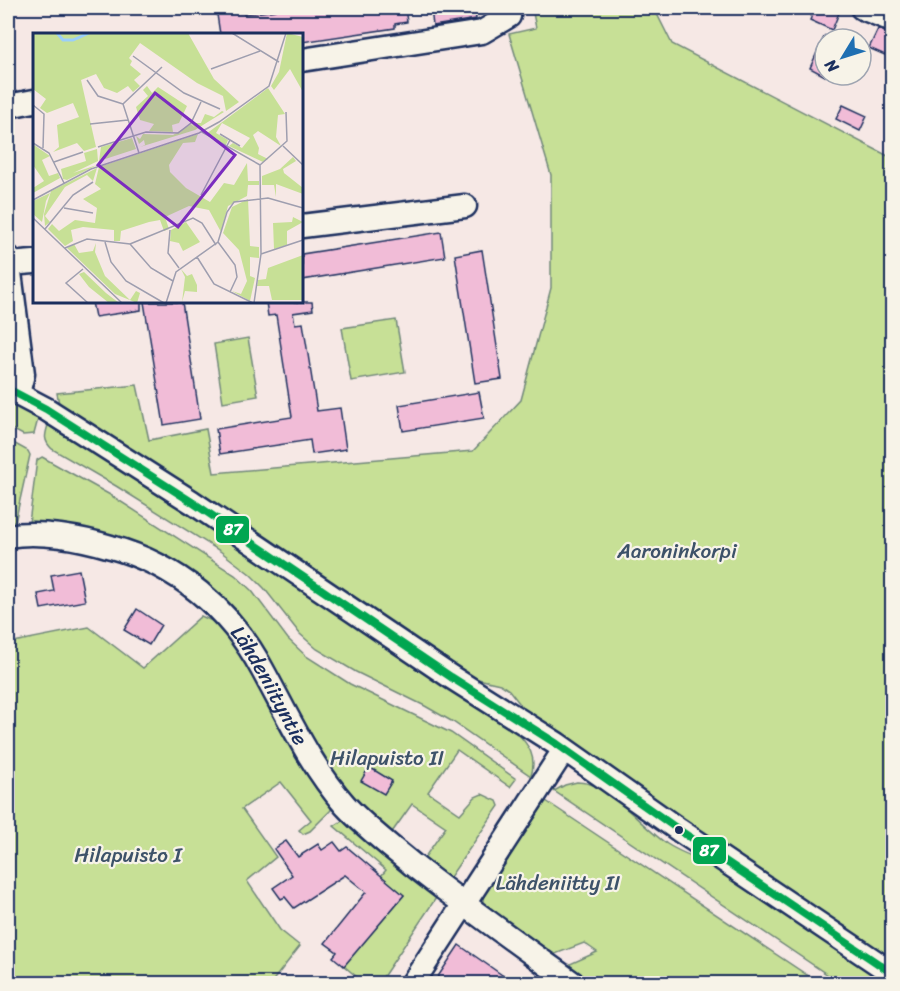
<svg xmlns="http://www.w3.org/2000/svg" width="900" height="991" font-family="Sriracha,sans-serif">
  <rect width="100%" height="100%" fill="#f6e8e5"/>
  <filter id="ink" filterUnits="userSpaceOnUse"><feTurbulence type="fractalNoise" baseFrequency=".0167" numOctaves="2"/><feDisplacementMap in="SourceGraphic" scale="12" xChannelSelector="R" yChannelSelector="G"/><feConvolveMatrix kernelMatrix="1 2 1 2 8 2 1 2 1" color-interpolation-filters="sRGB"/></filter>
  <g filter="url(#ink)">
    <!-- green -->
    <g fill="#c7e096" stroke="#71887a" stroke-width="1.5">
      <polygon points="532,8 654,8 672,44 892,158 892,960 540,722 523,708 509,690 500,684 469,677 59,404 57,393 137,385 149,440 206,429 214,473 473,451 521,400 551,288 551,175 509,34 536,28"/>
      <polygon points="396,320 405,372 351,381 342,328"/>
      <polygon points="248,338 258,396 223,402 214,344"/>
      <polygon points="8,402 38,419 34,434 23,435 8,427"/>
      <path d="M48,425L173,502L516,732C529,745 537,757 531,776L453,722L425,706L356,672L317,649L300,634L264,588L250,574L220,551L116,486L52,449C43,440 45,435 48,425Z"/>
      <polygon points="8,440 28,451 30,455 14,527 8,526"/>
      <polygon points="42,457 112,496 235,575 252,591 288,639 306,656 350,684 451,733 516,779 510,787 457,750 428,792 460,814 475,797 482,794 497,801 499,806 448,880 422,861 446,827 412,804 390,835 364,811 329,771 218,598 29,523 37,460"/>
      <polygon points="201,616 223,626 235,642 283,735 302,766 331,805 331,810 310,831 303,834 299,830 311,820 281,782 242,809 276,857 247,881 280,930 300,946 271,983 8,984 8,643 89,627 143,668"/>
      <path d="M577,782C581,782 586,783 590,784C611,789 646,830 667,844C681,853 698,859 713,864L888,983H840L554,791L565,785Z"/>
      <polygon points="546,801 819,983 589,983 567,968 570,964 597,952 584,943 550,956 483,904 483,896"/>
      <polygon points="342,821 346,821 434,894 436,898 379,983 364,983 344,966 404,895 381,876 386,870 334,826"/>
    </g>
    <!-- building -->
    <g fill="#f1bcd7" stroke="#1b2f5e" stroke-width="1.5">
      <polygon points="216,8 243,8 244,14 276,10 276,8 405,8 407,22 395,24 395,28 302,42 302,34 220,34"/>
      <polygon points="431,8 475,8 476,19 433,26"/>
      <polygon points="815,8 841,8 832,30 810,20"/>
      <polygon points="878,29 892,35 892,58 869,48"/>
      <polygon points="825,35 825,76 810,68"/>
      <polygon points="843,105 867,116 860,131 836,119"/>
      <polygon points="441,232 445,257 302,280 302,254"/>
      <polygon points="482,250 502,379 475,383 455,255"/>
      <polygon points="92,302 141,302 141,310 95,317"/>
      <polygon points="144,302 182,302 200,419 164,425"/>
      <polygon points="266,302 312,302 313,310 293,313 295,324 303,323 317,411 340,408 346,449 312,454 310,440 220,454 216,429 292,417 276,315 268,316"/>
      <polygon points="479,392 484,418 403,431 399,405"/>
      <polygon points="79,570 85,601 41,609 38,594 54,591 51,575"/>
      <polygon points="137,609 161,625 149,645 124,630"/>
      <polygon points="369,767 392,781 384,794 361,781"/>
      <polygon points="286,841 298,857 318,844 322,850 334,842 341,851 347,847 404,895 344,966 333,957 337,952 325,943 366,892 345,875 294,908 285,897 281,899 273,888 292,875 274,849"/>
      <polygon points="459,945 515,984 433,984"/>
    </g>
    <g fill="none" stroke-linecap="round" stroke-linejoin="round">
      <defs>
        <g id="minor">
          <polyline points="862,8 892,20"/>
          <polyline points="302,60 482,32 509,16"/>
          <polyline points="8,106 34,101"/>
          <polyline points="302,226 465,206"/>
          <polyline points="8,257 23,374 18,393"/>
          <polyline points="9,264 34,262"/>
          <polyline points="8,389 46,409 192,502 451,677 557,744 679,830 892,973"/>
          <path id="s1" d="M8,536C39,530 81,538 111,547C177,565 230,609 262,669C288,716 309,764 345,805C365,827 390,846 413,865C465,906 520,945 574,984"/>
          <polyline points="412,984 564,750"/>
        </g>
      </defs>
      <!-- minor casing -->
      <use href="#minor" stroke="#1b2f5e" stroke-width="27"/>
      <!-- minor -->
      <use href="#minor" stroke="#f7f3e8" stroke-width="22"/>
      <defs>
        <polyline id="bus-1" points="8,389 46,409 192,502 451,677 557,744 679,830 892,973"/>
      </defs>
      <!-- bus-1 casing -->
      <use href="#bus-1" stroke="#f7f3e8" stroke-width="12"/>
      <!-- bus-1 -->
      <use href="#bus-1" stroke="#00a651" stroke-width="8"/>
    </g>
  </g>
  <!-- markers -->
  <circle fill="#1b2f5e" stroke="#f7f3e8" stroke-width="2" cx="679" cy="830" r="5"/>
  <g text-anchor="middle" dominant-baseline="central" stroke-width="4.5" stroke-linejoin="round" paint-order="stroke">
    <!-- park labels -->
    <g font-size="21" fill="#3d5269" stroke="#f7f3e8">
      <text x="677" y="551">Aaroninkorpi</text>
      <text x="387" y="758">Hilapuisto II</text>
      <text x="128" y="855">Hilapuisto I</text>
      <text x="558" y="883">Lähdeniitty II</text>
    </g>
    <!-- street labels -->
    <g font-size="21" fill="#1b2f5e" stroke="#f7f3e8">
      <text stroke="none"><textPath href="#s1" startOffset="322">Lähdeniityntie</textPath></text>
    </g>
  </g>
  <!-- overview -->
  <g transform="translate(33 33)">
    <rect width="270" height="270" fill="#f6e8e5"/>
    <path d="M0,0H155L181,46L206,69L193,78L190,63L164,50L107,10L96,25L99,28L97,32L108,41L101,47L107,53L100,59L95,53L84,60L71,55L63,41L48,47L63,114L51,118L44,110L20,119L26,114L24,92L46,84L40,70L14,80L7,75L13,66L0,56ZM254,0L270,4V59L257,36L241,57L238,53L246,39ZM114,53L119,60L125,54L154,73L146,90L139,92L140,99L116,98L121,91L107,87L103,74L115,63L110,57ZM235,55L252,81L245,82L243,104L248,113L225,98L220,102L226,115L225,121L235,126L230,129L196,113L200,110L209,115L217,105L189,90L183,100L195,107L193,112L173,101ZM189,78L191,79L162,97L107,114L112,112L111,107L106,111L103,103L107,106L110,101L140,102L158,91L162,95L158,90H168L172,81L181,84ZM165,101L162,109L150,110L136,132L137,139L153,155L177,169L191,150L201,152L214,130L215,148H226V152H215L214,163L195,173L188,199L176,177L156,173L132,184L136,196L131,198L127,187L116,189L88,198L87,208H81V197L50,194L38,197L40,208L32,213L15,196L19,191L26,198L42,187L62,190L64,175L50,166L68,156L62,151L66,134ZM99,105L103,116L66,128L68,114ZM1,112L17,123L9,127L16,143L25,140L27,145L0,160V155L11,148L0,132ZM64,116L65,128L40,140L64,132L34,147L30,146L28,136L53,128L51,120ZM260,124L263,128L250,136L251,140L270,155V161L243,151V164L241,152H229V143L247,136ZM64,135L60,148L54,142L32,154L12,183L17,189L12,193L11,181L18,158ZM17,160L13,168L9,189L0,181V168ZM215,166L217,213L226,214V225L217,224V243L222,245L217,268L199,258L208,261L214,248L206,217L190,200L199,174ZM260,184L270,189L254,198V212L241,216L240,190L259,189ZM153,189L167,209L150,218L146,210L137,208L138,197ZM63,210L62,219L72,243L97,267L103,258L107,260L104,270L82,261L34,215L41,211L46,220L60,218ZM270,222V267H239L236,253H224L225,247L233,246L235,235ZM148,236L154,243L159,241L164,252V259L152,258L149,269L152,244ZM51,239L73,260L86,270H76L56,254L46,241Z" fill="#c7e096"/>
    <path fill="none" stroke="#9bcff9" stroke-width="3" d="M24,0L30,7H40L56,0"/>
    <path fill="none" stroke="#9e9eaf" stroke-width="1.5" d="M199,0L246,29M100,23L151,60L187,76M178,36L227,18M54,47L65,63L90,71M0,72L11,81L10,115M57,91L95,87M169,99L227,132M187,101L207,113M0,110L16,120L31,150M250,113L270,132M65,114L113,99L145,100L158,90L168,69M106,120L90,71L129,34M21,129L50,119M227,132L254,108L253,79M168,162L197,107M0,167L58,136L166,100L186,89L236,53L253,0M31,175L60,180M0,185L89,270M12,196L40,162L60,149M137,197L135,220L146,235M72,209L78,229L93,248L131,270M185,209L202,232L204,244L197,259M97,211L160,185L169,190L183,212M32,215L54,206L97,211L118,235L140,248M228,221L270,207M164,224L181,251L220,270M50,236L33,250L55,270M133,270L143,239L185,209L194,179L201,169L235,165L270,175M221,270L228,221L227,132"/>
    <path fill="#7b2cbf" fill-opacity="0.15" stroke="#7b2cbf" stroke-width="3" d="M122,60L202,122L145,194L65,132Z"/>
    <rect width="270" height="270" fill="none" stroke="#1b2f5e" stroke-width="3"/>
  </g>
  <g stroke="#f7f3e8" stroke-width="2">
    <rect x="215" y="515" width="35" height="29" rx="6" fill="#00a651"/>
    <rect x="692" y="836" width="35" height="29" rx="6" fill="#00a651"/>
  </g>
  <g font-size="16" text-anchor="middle" font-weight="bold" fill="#fff">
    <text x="233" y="535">87</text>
    <text x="709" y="856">87</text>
  </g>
  <!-- margin -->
  <rect width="900" height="991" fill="none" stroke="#f7f3e8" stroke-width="30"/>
  <rect x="15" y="15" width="870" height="961" fill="none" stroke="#1b2f5e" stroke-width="2" filter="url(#ink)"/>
  <!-- north arrow -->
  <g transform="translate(843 57) rotate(232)"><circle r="28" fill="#f7f3e8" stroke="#9fa5b1" stroke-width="1.5"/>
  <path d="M0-4.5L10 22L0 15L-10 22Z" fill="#1f6fb2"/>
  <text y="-9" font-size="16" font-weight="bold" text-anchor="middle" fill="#1b2f5e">N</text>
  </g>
</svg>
